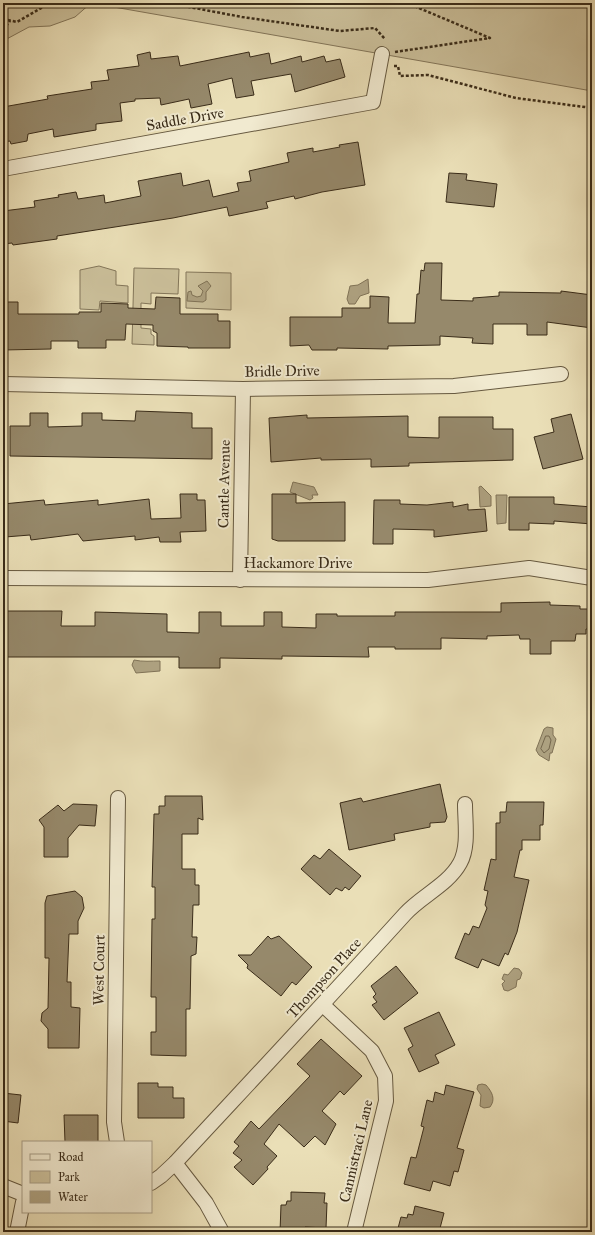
<svg xmlns="http://www.w3.org/2000/svg" width="595" height="1235" font-family="'IM FELL Great Primer',serif">
  <rect width="100%" height="100%" fill="#eadfb7"/>
  <filter id="stains"><feTurbulence type="fractalNoise" baseFrequency=".005" numOctaves="4"/><feColorMatrix values="0 0 0 0 .2 0 0 0 0 .09 0 0 0 0 .02 0 0 0 .5 -.17"/></filter>
  <radialGradient id="worn" r=".72"><stop offset=".6" stop-color="#630" stop-opacity="0"/><stop offset="1" stop-color="#630" stop-opacity=".3"/></radialGradient>
  <!-- green -->
  <g fill="#ccc19c" stroke="#83765a">
    <polygon points="3,3 592,3 592,91 91,3 75,17 50,26 29,27 3,41"/>
    <polygon points="99,266 116,271 116,285 128,286 128,303 100,301 99,310 80,309 80,270"/>
    <polygon points="134,268 179,269 178,294 151,293 151,304 141,303 141,328 151,329 151,334 154,336 154,345 132,344"/>
    <polygon points="186,272 231,273 231,310 186,308"/>
  </g>
  <!-- water -->
  <g fill="#aea281" stroke="#807357">
    <polygon points="368,279 369,293 360,296 355,304 349,304 347,299 350,286 358,285"/>
    <polygon points="207,281 211,286 206,292 206,300 203,302 187,301 188,292 191,291 192,295 197,297 201,296 203,291 198,286"/>
    <polygon points="293,482 314,487 318,495 312,495 313,498 310,500 290,492"/>
    <polygon points="481,486 491,496 491,506 480,507 479,487"/>
    <polygon points="496,495 507,495 506,523 497,524"/>
    <path d="M134,660C143,662 151,661 160,661V671L136,673L132,665Z"/>
    <polygon points="547,727 553,728 553,735 556,739 552,753 550,753 549,761 539,755 536,750 544,729"/>
    <polygon points="514,968 519,969 522,973 520,979 517,980 516,987 508,991 504,990 502,984 505,981 502,979 504,974 508,975"/>
    <path d="M482,1084L486,1085C492,1092 496,1099 490,1107L484,1108L480,1106L481,1095L477,1089L478,1085Z"/>
  </g>
  <g fill="none" stroke-linecap="round" stroke-linejoin="round">
    <!-- shore -->
    <polygon stroke="#74674d" stroke-width="1" points="546,736 549,736 551,740 549,749 544,753 541,749"/>
  </g>
  <!-- building -->
  <g fill="#96896b" stroke="#3a2c19">
    <polygon points="150,52 151,59 178,56 180,66 249,52 250,57 269,53 271,64 301,56 302,62 324,56 326,62 340,59 345,77 295,92 291,74 251,81 254,95 236,98 232,78 208,84 212,104 191,108 189,99 161,105 160,98 135,99 135,101 120,103 122,121 96,124 96,130 54,137 53,129 28,134 27,141 11,144 10,141 3,142 3,107 48,99 47,96 92,89 91,82 109,80 107,70 139,66 137,55"/>
    <polygon points="358,142 365,185 322,192 295,199 294,196 266,202 268,208 229,216 227,207 173,218 57,236 57,239 13,245 12,243 3,244 3,211 35,207 34,201 59,197 58,195 76,192 78,199 104,195 105,203 141,196 138,181 181,173 183,186 209,180 213,197 239,191 237,183 251,181 249,171 289,162 287,153 313,148 313,152 340,147 339,145"/>
    <polygon points="449,173 467,174 466,180 497,184 494,207 446,202"/>
    <polygon points="425,263 442,263 441,300 473,301 473,298 499,296 499,292 561,293 561,291 592,295 592,328 547,322 547,335 527,335 527,324 493,324 493,344 472,343 473,338 440,336 440,345 388,346 388,349 337,348 337,350 312,350 309,345 290,346 290,317 342,317 342,308 370,308 370,296 389,297 388,323 415,323 417,294 419,294 421,270 424,271"/>
    <polygon points="156,297 180,298 180,314 218,314 218,321 230,321 230,348 188,348 188,347 157,346 157,333 153,331 153,325 126,324 125,340 106,340 106,348 78,348 78,341 51,341 51,349 3,350 3,302 18,302 18,314 79,314 79,312 101,312 101,303 128,304 128,308 155,309"/>
    <polygon points="136,411 192,413 192,428 212,428 212,459 10,456 10,426 30,426 30,413 48,413 48,427 82,426 82,413 102,413 102,420 135,421"/>
    <polygon points="571,414 583,459 543,469 534,437 554,432 551,419"/>
    <polygon points="307,415 307,418 408,416 408,437 439,438 439,417 493,417 493,429 513,429 513,460 409,463 409,466 371,467 371,459 321,460 321,458 271,462 269,418"/>
    <polygon points="180,494 197,494 197,500 205,500 206,531 180,532 181,542 160,542 159,537 135,540 135,536 83,541 78,534 31,540 30,535 5,537 3,504 44,500 45,505 98,500 98,505 149,499 151,519 181,518"/>
    <polygon points="272,494 296,494 296,503 345,502 345,541 278,541 272,539"/>
    <polygon points="509,497 554,497 554,504 592,507 592,524 554,521 554,524 529,523 529,530 509,530"/>
    <polygon points="374,500 400,500 400,504 427,505 453,502 453,507 468,504 468,510 485,509 487,531 434,537 434,530 393,529 393,544 373,544"/>
    <polygon points="550,602 550,605 580,606 580,609 592,609 592,629 586,629 586,634 576,634 575,641 551,641 551,654 530,654 530,639 520,639 519,635 487,636 487,639 441,638 441,649 395,649 395,647 368,647 369,657 282,656 282,659 220,658 220,668 179,668 179,657 3,657 3,611 62,611 61,626 95,626 95,612 167,614 167,632 199,633 199,612 221,612 221,626 264,626 264,612 282,612 282,627 316,628 316,614 337,614 337,616 395,616 395,612 501,612 501,603"/>
    <polygon points="440,784 447,817 445,822 430,823 430,827 394,834 395,840 349,850 340,803 361,798 363,802"/>
    <polygon points="165,796 202,796 203,820 198,818 198,834 182,834 182,869 195,869 195,885 199,885 199,905 193,905 192,937 197,937 196,954 191,956 190,1009 186,1009 186,1056 151,1055 151,1032 156,1032 156,997 151,997 152,919 155,919 155,887 152,887 154,814 159,814 159,806 165,806"/>
    <polygon points="507,802 544,802 543,825 540,825 540,840 522,840 522,850 520,850 514,877 529,880 517,932 508,955 505,953 499,966 482,959 478,968 455,958 465,933 469,935 473,926 479,928 487,908 485,905 488,891 484,890 491,859 496,860 496,823 500,823 500,812 506,812"/>
    <polygon points="73,804 97,805 95,826 79,825 68,838 68,857 44,857 44,827 39,820 58,805 64,811"/>
    <polygon points="329,849 361,876 349,890 345,887 342,891 336,888 330,895 301,869 314,855 320,859"/>
    <polygon points="75,891 82,897 84,908 78,921 78,934 69,934 67,982 71,982 71,1007 80,1008 79,1048 48,1048 48,1029 41,1021 42,1013 48,1008 49,958 45,958 45,903 47,896"/>
    <polygon points="268,936 271,939 279,936 312,967 296,985 292,982 281,996 247,968 248,965 238,955 251,955"/>
    <polygon points="396,966 418,993 384,1020 372,1005 377,1002 373,997 376,994 371,986"/>
    <polygon points="439,1012 455,1045 435,1055 439,1063 419,1072 408,1049 413,1046 404,1028"/>
    <polygon points="321,1039 362,1076 344,1095 340,1091 322,1111 336,1124 325,1145 315,1136 304,1147 279,1124 264,1144 277,1156 267,1167 268,1169 253,1185 234,1167 242,1160 233,1153 239,1146 234,1142 251,1121 259,1129 310,1076 297,1064"/>
    <polygon points="138,1083 158,1083 158,1087 173,1087 173,1098 184,1098 184,1118 138,1118"/>
    <polygon points="446,1085 474,1092 457,1148 464,1150 458,1172 454,1171 450,1186 433,1181 430,1191 404,1184 411,1157 416,1158 424,1127 421,1126 427,1100 433,1102 435,1092 444,1095"/>
    <polygon points="3,1093 21,1095 18,1123 3,1121"/>
    <polygon points="64,1115 98,1115 98,1142 65,1142"/>
    <polygon points="291,1192 325,1193 324,1203 327,1203 326,1228 305,1227 305,1232 280,1232 281,1205 286,1205 287,1201 291,1201"/>
    <polygon points="415,1206 444,1213 439,1232 397,1232 401,1217 407,1218 408,1214 413,1215"/>
  </g>
  <g fill="none" stroke-linecap="round" stroke-linejoin="round">
    <defs>
      <g id="minor">
        <polyline points="3,169 373,102 382,54"/>
        <polyline points="3,384 243,389 454,386 561,374"/>
        <polyline points="3,578 428,580 529,568 592,578"/>
        <polyline points="240,580 243,389"/>
        <polyline points="323,1005 372,1051 385,1076 386,1101 354,1232"/>
        <polyline points="117,1142 114,1122 118,798"/>
        <polyline points="175,1163 206,1203 222,1232"/>
        <path d="M151,1183L161,1176L175,1163C252,1080 329,998 405,914C421,896 448,885 460,863C469,847 465,822 465,804"/>
        <polyline points="3,1186 23,1194"/>
        <polyline points="17,1232 23,1202"/>
      </g>
    </defs>
    <!-- minor casing -->
    <use href="#minor" stroke="#665940" stroke-width="16"/>
    <!-- path -->
    <g stroke="#3a2c19" stroke-width="2.5" stroke-dasharray="3 2" stroke-linecap="butt">
      <polyline points="168,3 242,17 340,31 375,28 385,39"/>
      <polyline points="3,19 17,22 50,3"/>
      <polyline points="3,30 10,21"/>
      <polyline points="395,52 490,38 407,3"/>
      <polyline points="394,66 398,66 400,76 428,75 516,98 592,108"/>
    </g>
    <!-- minor -->
    <use href="#minor" stroke="#f1ead0" stroke-width="14"/>
  </g>
  <g text-anchor="middle" dominant-baseline="central" stroke-width="4" stroke-linejoin="round" paint-order="stroke">
    <!-- street labels -->
    <g font-size="15" fill="#3a2c19" stroke="#f1ead0">
      <text transform="translate(185 119) rotate(-10)">Saddle Drive</text>
      <text transform="translate(282 371) rotate(-1)">Bridle Drive</text>
      <text transform="translate(224 484) rotate(-89)">Cantle Avenue</text>
      <text x="298" y="563">Hackamore Drive</text>
      <text transform="translate(99 970) rotate(-89)">West Court</text>
      <text transform="translate(324 978) rotate(-48)">Thompson Place</text>
      <text transform="translate(356 1151) rotate(-77)">Cannistraci Lane</text>
    </g>
  </g>
  <!-- margin -->
  <rect width="595" height="1235" fill="none" stroke="#eadfb7" stroke-width="16"/>
  <rect x="4" y="4" width="587" height="1227" fill="none" stroke="#3a2c19" stroke-width="2"/>
  <rect x="8" y="8" width="579" height="1219" fill="none" stroke="#3a2c19"/>
  <!-- legend -->
  <rect x="22" y="1141" width="130" height="72" fill="#f1ead0" stroke="#a89e87"/>
  <rect x="30" y="1154" width="20" height="6" fill="#f1ead0" stroke="#a89e87"/>
  <text x="58" y="1161" font-size="12" fill="#3a2c19">Road</text>
  <rect x="30" y="1171" width="20" height="12" fill="#ccc19c" stroke="#a89e87"/>
  <text x="58" y="1181" font-size="12" fill="#3a2c19">Park</text>
  <rect x="30" y="1191" width="20" height="12" fill="#aea281" stroke="#a89e87"/>
  <text x="58" y="1201" font-size="12" fill="#3a2c19">Water</text>
  <rect width="100%" height="100%" filter="url(#stains)"/>
  <rect width="100%" height="100%" fill="url(#worn)"/>
</svg>
